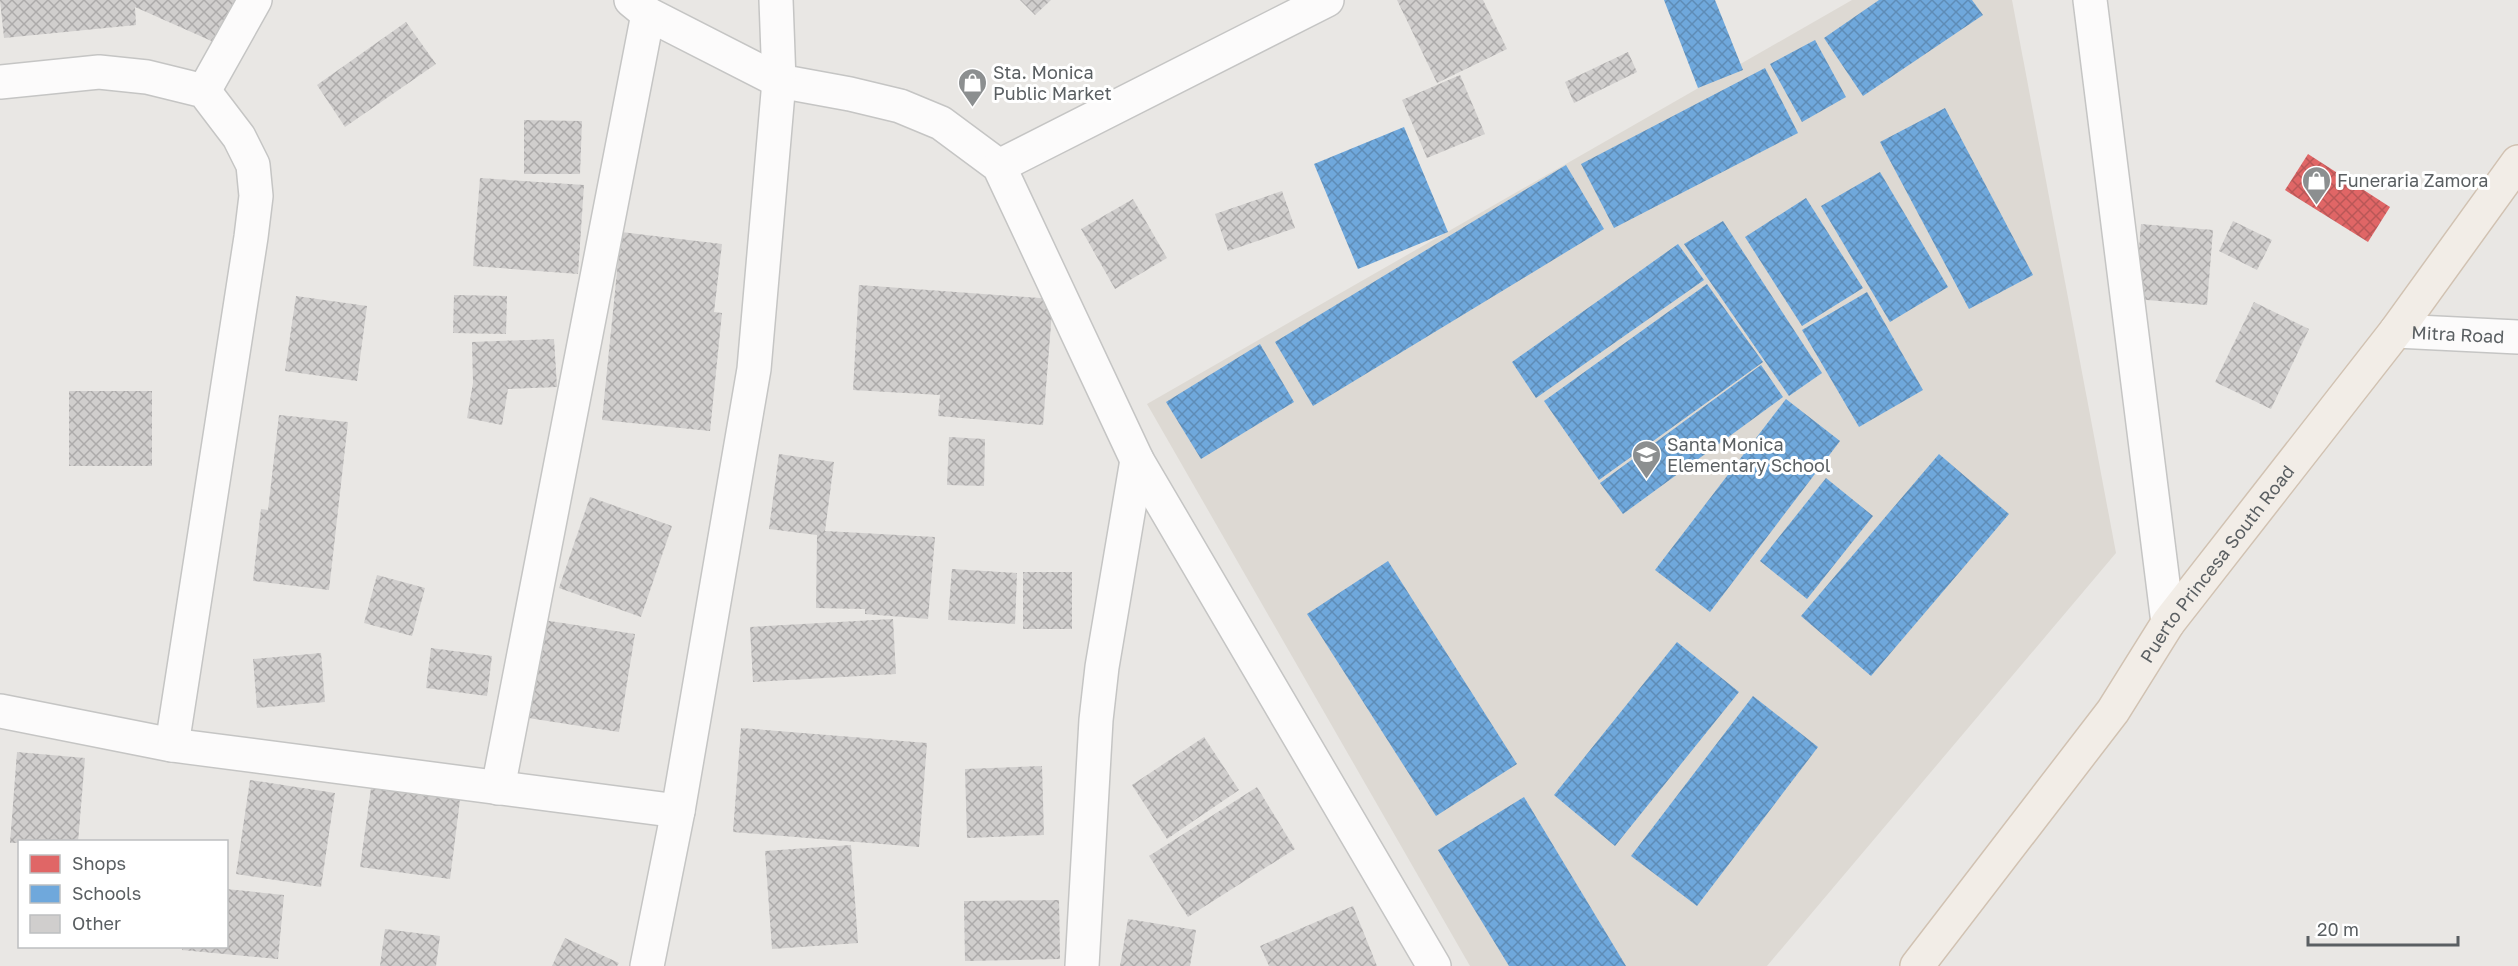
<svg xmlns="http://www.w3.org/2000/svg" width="2518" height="966" font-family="'Golos Text',sans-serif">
  <defs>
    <pattern id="shops-cross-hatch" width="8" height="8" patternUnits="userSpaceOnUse" patternTransform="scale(1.5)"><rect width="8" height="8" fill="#e06666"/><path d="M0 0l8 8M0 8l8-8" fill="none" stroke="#b95757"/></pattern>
    <pattern id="schools-cross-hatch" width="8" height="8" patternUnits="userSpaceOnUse" patternTransform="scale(1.5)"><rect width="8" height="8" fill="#6fa8dc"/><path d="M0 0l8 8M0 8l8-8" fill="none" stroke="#5e8cb6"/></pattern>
    <pattern id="building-cross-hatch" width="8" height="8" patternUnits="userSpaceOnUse" patternTransform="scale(1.5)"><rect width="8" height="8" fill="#d0cecd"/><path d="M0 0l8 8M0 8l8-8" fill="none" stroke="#acaaaa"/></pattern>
  </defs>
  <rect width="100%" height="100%" fill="#e9e7e4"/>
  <!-- education -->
  <polygon fill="#ddd9d3" points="1852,0 2012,0 2116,553 1767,966 1470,966 1147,404"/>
  <!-- shops -->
  <polygon fill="url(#shops-cross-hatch)" points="2308,154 2390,207 2368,242 2285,190"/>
  <!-- schools -->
  <g fill="url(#schools-cross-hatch)">
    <polygon points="1664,0 1715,0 1743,70 1698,88"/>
    <polygon points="1879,0 1972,0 1983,15 1863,96 1824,38"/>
    <polygon points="1815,40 1846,97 1802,122 1770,64"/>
    <polygon points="1765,68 1798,133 1614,228 1581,164"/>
    <polygon points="1945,108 2033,275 1969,309 1880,142"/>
    <polygon points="1404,127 1448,232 1358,269 1314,164"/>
    <polygon points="1566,165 1604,229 1313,406 1275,342"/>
    <polygon points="1880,172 1948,287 1890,322 1821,206"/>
    <polygon points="1806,198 1863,288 1802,326 1745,237"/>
    <polygon points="1723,221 1822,373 1789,396 1684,244"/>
    <polygon points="1678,244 1704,280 1536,398 1512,362"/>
    <polygon points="1707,284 1763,362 1599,480 1544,401"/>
    <polygon points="1867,292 1923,390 1859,427 1802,330"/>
    <polygon points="1260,344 1294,402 1201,459 1166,402"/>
    <polygon points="1761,365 1783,397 1623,514 1600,483"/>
    <polygon points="1786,399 1840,441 1710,612 1655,570"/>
    <polygon points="1939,454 2009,514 1871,676 1801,616"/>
    <polygon points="1826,478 1873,516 1807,599 1760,561"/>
    <polygon points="1388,561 1517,764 1436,816 1307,614"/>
    <polygon points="1677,642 1739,692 1615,846 1554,795"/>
    <polygon points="1753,696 1818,747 1697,906 1631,856"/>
    <polygon points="1524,797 1626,966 1509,966 1438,850"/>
  </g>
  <!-- building -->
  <g fill="url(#building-cross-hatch)">
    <polygon points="0,0 235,0 216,43 135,7 136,25 4,38"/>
    <polygon points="1020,0 1051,0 1035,15"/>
    <polygon points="1397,0 1483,0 1507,49 1437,83"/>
    <polygon points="406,22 436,64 345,127 317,85"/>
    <polygon points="1628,52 1637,72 1574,103 1565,82"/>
    <polygon points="1460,75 1485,134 1427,158 1402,100"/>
    <polygon points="524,120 582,121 580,174 524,174"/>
    <polygon points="480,178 584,185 578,274 473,266"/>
    <polygon points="1282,191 1295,228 1228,251 1215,214"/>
    <polygon points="1133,199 1167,258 1115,289 1081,229"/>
    <polygon points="2233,221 2272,240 2257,270 2219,251"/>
    <polygon points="2141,224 2213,230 2207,305 2135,299"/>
    <polygon points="621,232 722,244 714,312 722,313 710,431 602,420"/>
    <polygon points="859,285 1053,299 1043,425 938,416 940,395 853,390"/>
    <polygon points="454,295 507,296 506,334 453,333"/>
    <polygon points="296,296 367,306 357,381 285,371"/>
    <polygon points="2254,302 2309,329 2271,409 2215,382"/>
    <polygon points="554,339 557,387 508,389 502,425 467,418 473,383 472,342"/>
    <rect x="69" y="391" width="83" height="75"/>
    <polygon points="279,415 348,422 329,590 253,581 261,509 268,510"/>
    <polygon points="949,437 985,439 984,486 947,485"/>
    <polygon points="779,454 834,462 825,531 935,537 928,619 865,614 865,609 816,608 817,535 769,529"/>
    <polygon points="590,497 672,526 641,617 559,588"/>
    <polygon points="952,569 1017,573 1015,624 948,620"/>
    <rect x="1023" y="572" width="49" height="57"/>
    <polygon points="377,575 425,588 412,636 364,623"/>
    <polygon points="893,619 896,674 753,682 750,627"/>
    <polygon points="543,620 635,634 619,732 528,718"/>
    <polygon points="431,648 492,656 487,696 426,688"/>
    <polygon points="321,653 325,702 257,708 253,659"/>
    <polygon points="741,728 927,743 919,847 733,832"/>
    <polygon points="1204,737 1239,790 1167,839 1132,785"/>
    <polygon points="17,752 85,758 78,842 10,843"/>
    <polygon points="1042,766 1044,835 967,838 965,769"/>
    <polygon points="250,780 335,793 321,887 236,874"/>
    <polygon points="1257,787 1295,849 1188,917 1149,856"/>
    <polygon points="371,788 460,800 450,879 360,867"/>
    <polygon points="851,845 858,943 772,949 765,851"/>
    <polygon points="226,889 284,895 278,959 182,950 182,946 226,946"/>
    <polygon points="1059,900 1060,959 965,961 964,901"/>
    <polygon points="1353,906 1377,966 1269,966 1260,946"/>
    <polygon points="1128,919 1196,930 1190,966 1120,966"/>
    <polygon points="385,929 440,936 436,966 380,966"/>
    <polygon points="565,938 619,963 617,966 552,966"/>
  </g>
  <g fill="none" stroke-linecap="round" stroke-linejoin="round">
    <defs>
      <g id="minor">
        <polyline points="631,0 648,14 779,81 850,94 900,106 941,123 999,166 1137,460 1434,966"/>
        <polyline points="2090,0 2168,623"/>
        <polyline points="0,82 99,72 147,77 204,91 239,137 253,165 256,196 251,237 172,745"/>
        <polyline points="204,91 255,0"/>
        <polyline points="999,166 1327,0"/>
        <path id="s1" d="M2396,331L2518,337"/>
        <polyline points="0,711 172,745 678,811"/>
        <polyline points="498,788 648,14"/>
        <polyline points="647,966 678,811 754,369 779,81 776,0"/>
        <polyline points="1082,966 1096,720 1102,667 1137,460"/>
      </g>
      <g id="major">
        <path id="s2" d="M1917,966L2113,711L2168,623L2396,331L2518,162"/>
      </g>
    </defs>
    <!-- minor casing -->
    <use href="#minor" stroke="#c5c5c4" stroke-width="36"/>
    <!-- major casing -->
    <use href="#major" stroke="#d1c2b2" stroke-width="36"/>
    <!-- minor -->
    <use href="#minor" stroke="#fcfbfb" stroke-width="33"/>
    <!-- major -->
    <use href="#major" stroke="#f2ede7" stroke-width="33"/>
  </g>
  <!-- icons -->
  <defs>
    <symbol id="shop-pin" viewBox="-11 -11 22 30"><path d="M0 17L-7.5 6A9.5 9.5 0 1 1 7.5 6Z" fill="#8c8f90" stroke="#fff"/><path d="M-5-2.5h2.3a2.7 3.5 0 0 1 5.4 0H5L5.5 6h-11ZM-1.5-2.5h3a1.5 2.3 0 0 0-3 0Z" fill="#fff"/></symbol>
    <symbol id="school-pin" viewBox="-11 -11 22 30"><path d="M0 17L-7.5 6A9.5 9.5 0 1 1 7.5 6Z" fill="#8c8f90" stroke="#fff"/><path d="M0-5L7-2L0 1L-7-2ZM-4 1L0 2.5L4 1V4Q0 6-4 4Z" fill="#fff"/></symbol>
  </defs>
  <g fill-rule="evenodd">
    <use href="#shop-pin" x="956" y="66" width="33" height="45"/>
    <use href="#shop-pin" x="2300" y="164" width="33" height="45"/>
    <use href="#school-pin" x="1630" y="438" width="33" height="45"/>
  </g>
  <g text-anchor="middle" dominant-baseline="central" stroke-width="6" stroke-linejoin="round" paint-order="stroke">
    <!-- poi labels -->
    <g font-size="18" fill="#5a5f62" stroke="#fff" text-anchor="start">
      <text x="993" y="72">Sta. Monica<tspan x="993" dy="21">Public Market</tspan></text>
      <text x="2337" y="180">Funeraria Zamora</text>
      <text x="1667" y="444">Santa Monica<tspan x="1667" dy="21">Elementary School</tspan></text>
    </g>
    <!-- street labels -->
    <g font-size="18" fill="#5a5f62" stroke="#fff">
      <text stroke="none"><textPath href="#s1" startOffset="62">Mitra Road</textPath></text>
      <text stroke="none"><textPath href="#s2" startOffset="502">Puerto Princesa South Road</textPath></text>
    </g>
  </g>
  <!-- legend -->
  <rect x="18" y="840" width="210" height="108" fill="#ffffff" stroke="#bdbfc0" stroke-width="1.5"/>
  <rect x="30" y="855" width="30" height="18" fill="#e06666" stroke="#bdbfc0" stroke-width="1.5"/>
  <text x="72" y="870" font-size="18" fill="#5a5f62">Shops</text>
  <rect x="30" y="885" width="30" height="18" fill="#6fa8dc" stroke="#bdbfc0" stroke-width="1.5"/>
  <text x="72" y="900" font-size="18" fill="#5a5f62">Schools</text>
  <rect x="30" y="915" width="30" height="18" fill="#d0cecd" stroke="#bdbfc0" stroke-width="1.5"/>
  <text x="72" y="930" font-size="18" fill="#5a5f62">Other</text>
  <!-- scale -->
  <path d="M2308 936v9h150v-9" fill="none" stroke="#5a5f62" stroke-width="3"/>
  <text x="2317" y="936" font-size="18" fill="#5a5f62" stroke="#ffffff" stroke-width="4.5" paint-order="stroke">20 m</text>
</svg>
